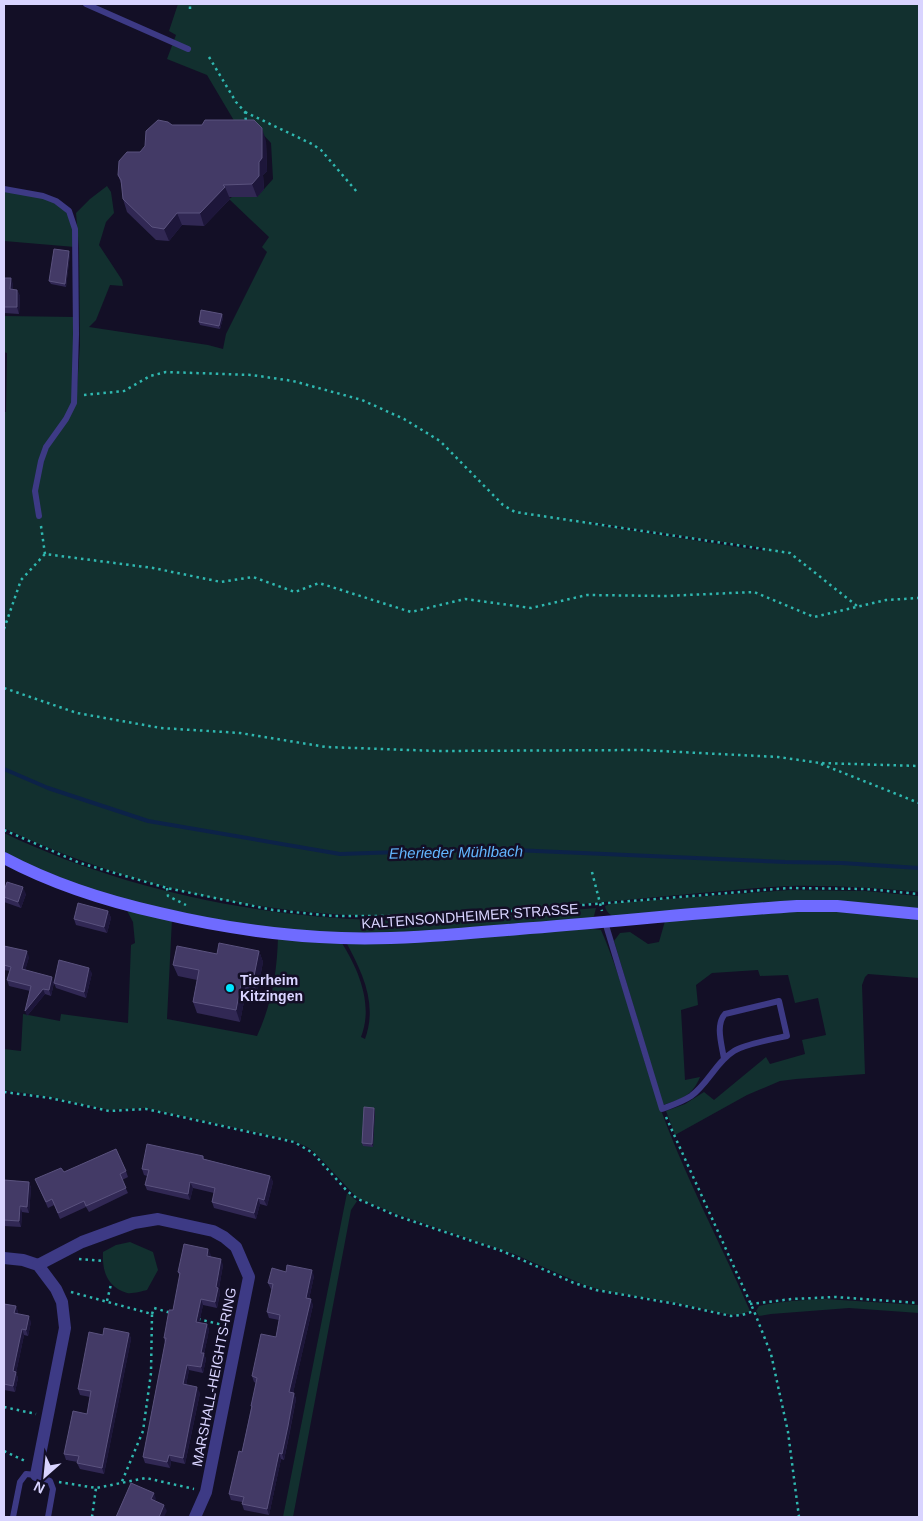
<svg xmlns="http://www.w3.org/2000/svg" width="923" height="1521" font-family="Arial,sans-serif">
  <rect width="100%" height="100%" fill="#130f26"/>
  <!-- green -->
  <g fill="#12302f" fill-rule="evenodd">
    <path d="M178,4H919V892C876,888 832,885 789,886C759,887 729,891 700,893C624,900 548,908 472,912C425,915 378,917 332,914C221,907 104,876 4,828V412H6L7,353L4,352V316L75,317L72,402L65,417L45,445L39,459L34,491L35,504L38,518H40L37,491L42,462L47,449L67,420L76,403L80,345L79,248L76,213L90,199L107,186L111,192L114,213L106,222L99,245L122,280L123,286L110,285L96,320L89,327L208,345L223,349L226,334L267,252L262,247L269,237L229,199L232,197H257L273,179L271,143L257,128L239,129L207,75L167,59L176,35L169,31ZM592,523L764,548L763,551L592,524Z"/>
    <path d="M4,191C26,195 55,195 69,216C74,222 73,238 75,247L4,241Z"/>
    <path d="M4,833C119,888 249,916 377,920C450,921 524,914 596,908L594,916L590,920L538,925L342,935L244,926L107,896L4,855Z"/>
    <path d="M789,890L866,891L919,896V912L873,907L618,919C612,916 606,913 605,906L613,903Z"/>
    <path d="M125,907L172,919L167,1019L257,1036C272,1003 277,973 278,937L340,940C358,968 374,1004 361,1037L365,1039C378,1003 362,972 345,940L593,929L601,930C626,987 639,1051 661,1110C686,1179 721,1244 750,1311L742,1314L731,1315L676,1303L605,1291L584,1285L514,1254L396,1214L357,1198L319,1157L309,1148L294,1141L146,1108L109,1110L49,1097L4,1090V1049L21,1051L23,1014L60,1021L61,1014L128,1023L131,945L135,943L133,922Z"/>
    <path d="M799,909L919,916V978L868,974L865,977L862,985L865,1074L796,1079L780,1081L747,1095L675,1135L666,1111L685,1104L704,1092L714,1100L766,1057L770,1064L805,1054L802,1040L826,1035L818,998L795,1003L788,975L760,976L758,970L712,973L696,985L698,1005L681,1010L685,1080L700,1077C692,1096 682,1099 663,1105L614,941L620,933L630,932L648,944L659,942L665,921Z"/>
    <polygon points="347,1193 357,1201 351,1210 293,1517 283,1517"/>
    <path d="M130,1242L153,1252L158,1270L147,1290C142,1291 133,1294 127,1293C107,1287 102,1271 103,1252L116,1245Z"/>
    <path d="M825,1299L919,1305V1313L849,1308L771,1314L759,1316L756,1311L759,1306C781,1301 803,1300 825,1299Z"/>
  </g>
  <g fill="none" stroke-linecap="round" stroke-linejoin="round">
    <!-- stream -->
    <polyline stroke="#0c2248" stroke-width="4" points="4,769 48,788 148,821 340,854 489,849 785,862 842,863 919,868"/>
    <!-- path -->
    <g stroke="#2fb8b0" stroke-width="2.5" stroke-dasharray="2.5 4" stroke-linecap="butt">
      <polyline points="190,9 190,4"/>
      <polyline points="209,57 236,102 245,112 246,122"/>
      <polyline points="245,112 312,144 321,150 357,192"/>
      <polyline points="84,395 124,391 150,376 166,372 252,375 293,381 362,400 404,419 440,441 503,505 515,512 790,553 857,606"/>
      <polyline points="41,526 45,554"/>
      <polyline points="4,629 21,580 45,554 153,568 221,582 253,577 295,592 319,583 411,612 465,599 531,608 587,595 665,596 754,592 814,617 886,600 919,598"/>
      <polyline points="4,688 77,713 161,728 240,733 326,747 438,751 641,750 778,757 820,763 919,766"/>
      <polyline points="821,764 919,803"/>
      <polyline points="4,830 80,863 167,888 273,910 333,916 424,916 511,911 788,888 866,889 919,894"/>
      <polyline points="592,872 602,911"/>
      <polyline points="167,888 168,896 186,905"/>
      <polyline points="4,1092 50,1098 109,1111 146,1109 294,1142 313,1153 347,1191 358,1199 397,1216 502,1251 574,1283 596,1290 676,1304 731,1316 742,1315 754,1311"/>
      <polyline points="666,1117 754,1311 771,1354 788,1432 799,1517"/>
      <polyline points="79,1259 103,1261"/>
      <polyline points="71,1292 152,1314 151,1373 143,1431 121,1484"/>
      <polyline points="107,1301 111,1284"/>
      <polyline points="750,1304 792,1299 835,1297 919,1303"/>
      <polyline points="152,1314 154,1308 171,1313"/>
      <polyline points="198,1319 227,1326"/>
      <polyline points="4,1407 36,1414"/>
      <polyline points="4,1451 27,1462"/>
      <polyline points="59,1482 96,1488 146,1478 194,1489"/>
      <polyline points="92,1517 96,1488"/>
    </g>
    <!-- service -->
    <g stroke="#3d3a85" stroke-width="6">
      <polyline points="86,4 188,49"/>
      <polyline points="4,189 43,196 56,201 69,211 75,229 76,334 74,403 66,419 46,447 41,461 35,491 39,516"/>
      <path d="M605,922L662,1109C672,1105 682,1102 691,1096C708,1084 716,1062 734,1051C745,1044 773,1039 787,1036L779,1001L725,1014C715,1025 722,1045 724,1059"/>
      <polyline points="13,1517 20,1482 26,1474 36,1475 50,1481 53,1489 48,1517"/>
    </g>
    <!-- minor -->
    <g stroke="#3d3a85" stroke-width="12">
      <polyline points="4,1258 23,1260 38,1265 56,1289 62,1302 65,1328 36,1475"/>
      <polyline points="38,1265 82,1242 134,1223 158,1219 213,1231 224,1237 236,1247 249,1277 206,1492 195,1517"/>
    </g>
    <!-- secondary -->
    <path stroke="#6f6bff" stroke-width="12" d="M4,858C53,884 106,901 160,913C219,927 280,936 341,938C400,940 459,934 519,929C612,922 704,912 797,906H837L919,914"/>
  </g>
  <!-- wall -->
  <g fill="#312854">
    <polygon points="172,125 266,141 267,171 263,175 264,189 257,197 229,197 230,199 204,226 182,225 169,241 156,240 127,212 123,199 122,186 118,175 140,152"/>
    <polygon points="70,254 66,287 51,284 49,281"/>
    <polygon points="4,278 13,284 13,290 17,290 20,296 19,314 4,313"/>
    <polygon points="222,314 223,318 220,329 200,325 199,322"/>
    <polygon points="4,891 26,894 21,908 4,902"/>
    <polygon points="108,911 111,918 107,933 76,925 74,919"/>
    <polygon points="4,946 29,957 25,970 54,982 92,973 86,998 56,988 54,983 51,996 45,994 27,1016 30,991 9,986 7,980 10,971 4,970"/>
    <polygon points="259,951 263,962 257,993 246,991 240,1022 197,1013 193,1002 197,980 178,976 173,965 217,954"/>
    <polygon points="375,1111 373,1147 363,1146 362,1143"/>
    <polygon points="203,1156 204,1159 270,1176 273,1182 267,1206 260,1204 256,1219 214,1208 212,1202 214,1193 193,1188 190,1200 147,1190 145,1185 147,1176 144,1175 142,1169"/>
    <polygon points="126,1171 128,1177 122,1180 128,1193 89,1212 86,1207 60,1219 54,1205 48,1208 35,1179 64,1172"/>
    <polygon points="4,1180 29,1182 31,1188 29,1213 22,1212 21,1227 4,1226"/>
    <polygon points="211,1255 210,1257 223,1265 219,1288 220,1293 217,1308 203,1305 199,1323 207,1324 209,1330 204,1354 206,1359 203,1373 189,1370 186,1385 200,1393 185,1464 171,1461 170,1468 145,1463 143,1457 165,1343 164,1338 173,1310 180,1277 178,1272"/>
    <polygon points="286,1272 314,1276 309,1299 313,1305 293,1393 294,1393 296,1399 290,1431 284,1460 281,1459 269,1515 244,1510 242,1504 242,1502 231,1500 229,1494 242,1452 251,1408 251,1406 256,1383 254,1382 252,1376 276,1337 279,1320 269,1318 267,1312 272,1289 271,1289 268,1283"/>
    <polygon points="4,1304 16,1306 18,1312 18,1314 31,1322 28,1336 24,1335 16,1373 18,1378 15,1392 4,1390"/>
    <polygon points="129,1333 131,1339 104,1474 80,1469 77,1463 78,1462 66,1460 64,1454 87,1414 90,1397 80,1395 78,1389 103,1335"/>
  </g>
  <!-- shaded-wall -->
  <g fill="#1d163a">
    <polygon points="262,128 266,141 267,171 263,175 264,189 257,197 252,184 259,162"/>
    <polygon points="225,187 230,199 204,226 200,213"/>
    <polygon points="177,213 182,225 169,241 164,229"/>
    <polygon points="69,251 70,254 66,287 65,284"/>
    <polygon points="11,278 13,284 13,296 10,289"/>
    <polygon points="17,290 20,296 19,314 17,307"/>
    <polygon points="222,314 223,318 220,329 219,326"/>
    <polygon points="23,887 26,894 21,908 18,902"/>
    <polygon points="108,911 111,918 107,933 104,927"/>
    <polygon points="27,951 29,957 24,975 22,969"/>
    <polygon points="259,951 263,962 257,993 253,981"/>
    <polygon points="89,968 92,973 86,998 84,992"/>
    <polygon points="52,977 54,982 51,996 49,990"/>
    <polygon points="242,979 246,991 240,1022 236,1010"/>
    <polygon points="43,989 45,994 27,1016 25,1011"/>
    <polygon points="374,1108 375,1111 373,1147 372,1144"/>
    <polygon points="270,1176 273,1182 267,1206 264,1200"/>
    <polygon points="29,1182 31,1188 29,1213 27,1207"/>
    <polygon points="190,1182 193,1188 190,1200 188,1194"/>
    <polygon points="258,1198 260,1204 256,1219 254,1213"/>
    <polygon points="20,1206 22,1212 21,1227 19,1221"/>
    <polygon points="208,1249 211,1255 209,1262 207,1256"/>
    <polygon points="221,1259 223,1265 219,1288 220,1293 217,1308 215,1302 216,1287"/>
    <polygon points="312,1270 314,1276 308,1304 306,1298"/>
    <polygon points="201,1299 203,1305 198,1328 196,1322"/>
    <polygon points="311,1299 313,1305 292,1398 289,1392"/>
    <polygon points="16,1306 18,1312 16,1319 14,1313"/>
    <polygon points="29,1316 31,1322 28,1336 26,1330"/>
    <polygon points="207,1324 209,1330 204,1354 206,1359 203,1373 201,1367 201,1353"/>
    <polygon points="22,1329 24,1335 16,1373 18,1378 15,1392 13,1386 13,1371"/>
    <polygon points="129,1333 131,1339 104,1474 102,1468"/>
    <polygon points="187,1365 189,1370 185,1390 183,1384"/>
    <polygon points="197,1387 200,1393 185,1464 183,1458"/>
    <polygon points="294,1393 296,1399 284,1460 282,1454"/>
    <polygon points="279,1453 281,1459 269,1515 267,1509"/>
    <polygon points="169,1455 171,1461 170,1468 167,1462"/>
    <polygon points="154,1493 156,1499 153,1505 151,1499"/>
    <polygon points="164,1505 167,1511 164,1517 159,1517"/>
  </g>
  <!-- building -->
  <g fill="#433a66" stroke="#5a527e">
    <polygon points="158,120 168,122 172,125 202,125 205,120 254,120 262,128 262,158 259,162 259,176 252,184 223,185 225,187 200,213 177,213 164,229 152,227 123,199 121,180 118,175 119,161 127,152 140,152 145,146 146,131"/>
    <polygon points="54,249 69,251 65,284 49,281"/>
    <polygon points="4,278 11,278 10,289 17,290 17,307 4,307"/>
    <polygon points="201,310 222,314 219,326 199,322"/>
    <polygon points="7,882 23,887 18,902 4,897 4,891"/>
    <polygon points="78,903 108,911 104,927 74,919"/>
    <polygon points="219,943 259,951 253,981 242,979 236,1010 193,1002 199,970 173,965 177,946 217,954"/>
    <polygon points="4,946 27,951 22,969 52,977 49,990 43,989 25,1011 31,986 7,980 11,967 4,965"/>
    <polygon points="59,960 89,968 84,992 54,983"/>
    <polygon points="364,1107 374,1108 372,1144 362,1143"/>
    <polygon points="147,1144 203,1156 203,1159 270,1176 264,1200 258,1198 254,1213 212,1202 215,1188 190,1182 188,1194 145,1185 149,1170 142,1169"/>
    <polygon points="116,1149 126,1171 120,1174 126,1188 86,1206 84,1201 58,1213 52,1199 46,1202 35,1179 61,1168 64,1172"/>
    <polygon points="4,1180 29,1182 27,1207 20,1206 19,1221 4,1220"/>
    <polygon points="184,1244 208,1249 207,1256 221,1259 216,1287 218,1288 215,1302 201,1299 196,1322 207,1324 201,1353 204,1353 201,1367 187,1365 183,1384 197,1387 183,1458 169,1455 167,1462 143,1457 166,1338 164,1338 169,1310 173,1310 180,1273 178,1272"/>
    <polygon points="287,1265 312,1270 306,1298 311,1299 289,1392 294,1393 288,1426 282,1454 279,1453 267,1509 242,1504 244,1497 229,1494 239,1451 242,1452 252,1406 251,1406 257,1378 252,1376 261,1334 276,1337 280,1315 267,1312 273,1284 268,1283 272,1268 286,1272"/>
    <polygon points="4,1304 16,1306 14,1313 29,1316 26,1330 22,1329 13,1371 16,1372 13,1386 4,1384"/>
    <polygon points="104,1328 129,1333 102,1468 77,1463 79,1456 64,1454 73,1411 87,1414 91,1391 78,1389 89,1332 103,1335"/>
    <polygon points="131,1483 154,1493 151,1499 164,1505 159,1517 116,1517"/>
  </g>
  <!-- markers -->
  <circle fill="#00e5ff" stroke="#130f26" stroke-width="2" cx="230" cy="988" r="5"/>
  <g text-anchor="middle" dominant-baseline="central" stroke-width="5" stroke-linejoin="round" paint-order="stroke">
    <!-- street labels -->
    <g font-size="14" fill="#d9d4ff" stroke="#130f26">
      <text transform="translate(470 916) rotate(-4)">KALTENSONDHEIMER STRASSE</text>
      <text transform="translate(214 1377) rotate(-79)">MARSHALL-HEIGHTS-RING</text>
    </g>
    <!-- poi labels -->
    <g font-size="14" font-weight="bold" fill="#d9d4ff" stroke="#130f26" text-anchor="start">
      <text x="240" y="980">Tierheim<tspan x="240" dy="16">Kitzingen</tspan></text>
    </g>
    <!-- water labels -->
    <g font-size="15" font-style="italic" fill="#62b6ff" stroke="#130f26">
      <text transform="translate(456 852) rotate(-1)">Eherieder Mühlbach</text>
    </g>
  </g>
  <!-- border -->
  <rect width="923" height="1521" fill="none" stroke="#d9d4ff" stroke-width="10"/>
  <!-- north arrow -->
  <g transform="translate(45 1476) rotate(207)" stroke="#130f26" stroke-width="4" paint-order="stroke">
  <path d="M0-4L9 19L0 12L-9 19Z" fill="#d9d4ff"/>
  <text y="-8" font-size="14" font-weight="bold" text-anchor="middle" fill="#d9d4ff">N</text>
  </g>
</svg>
